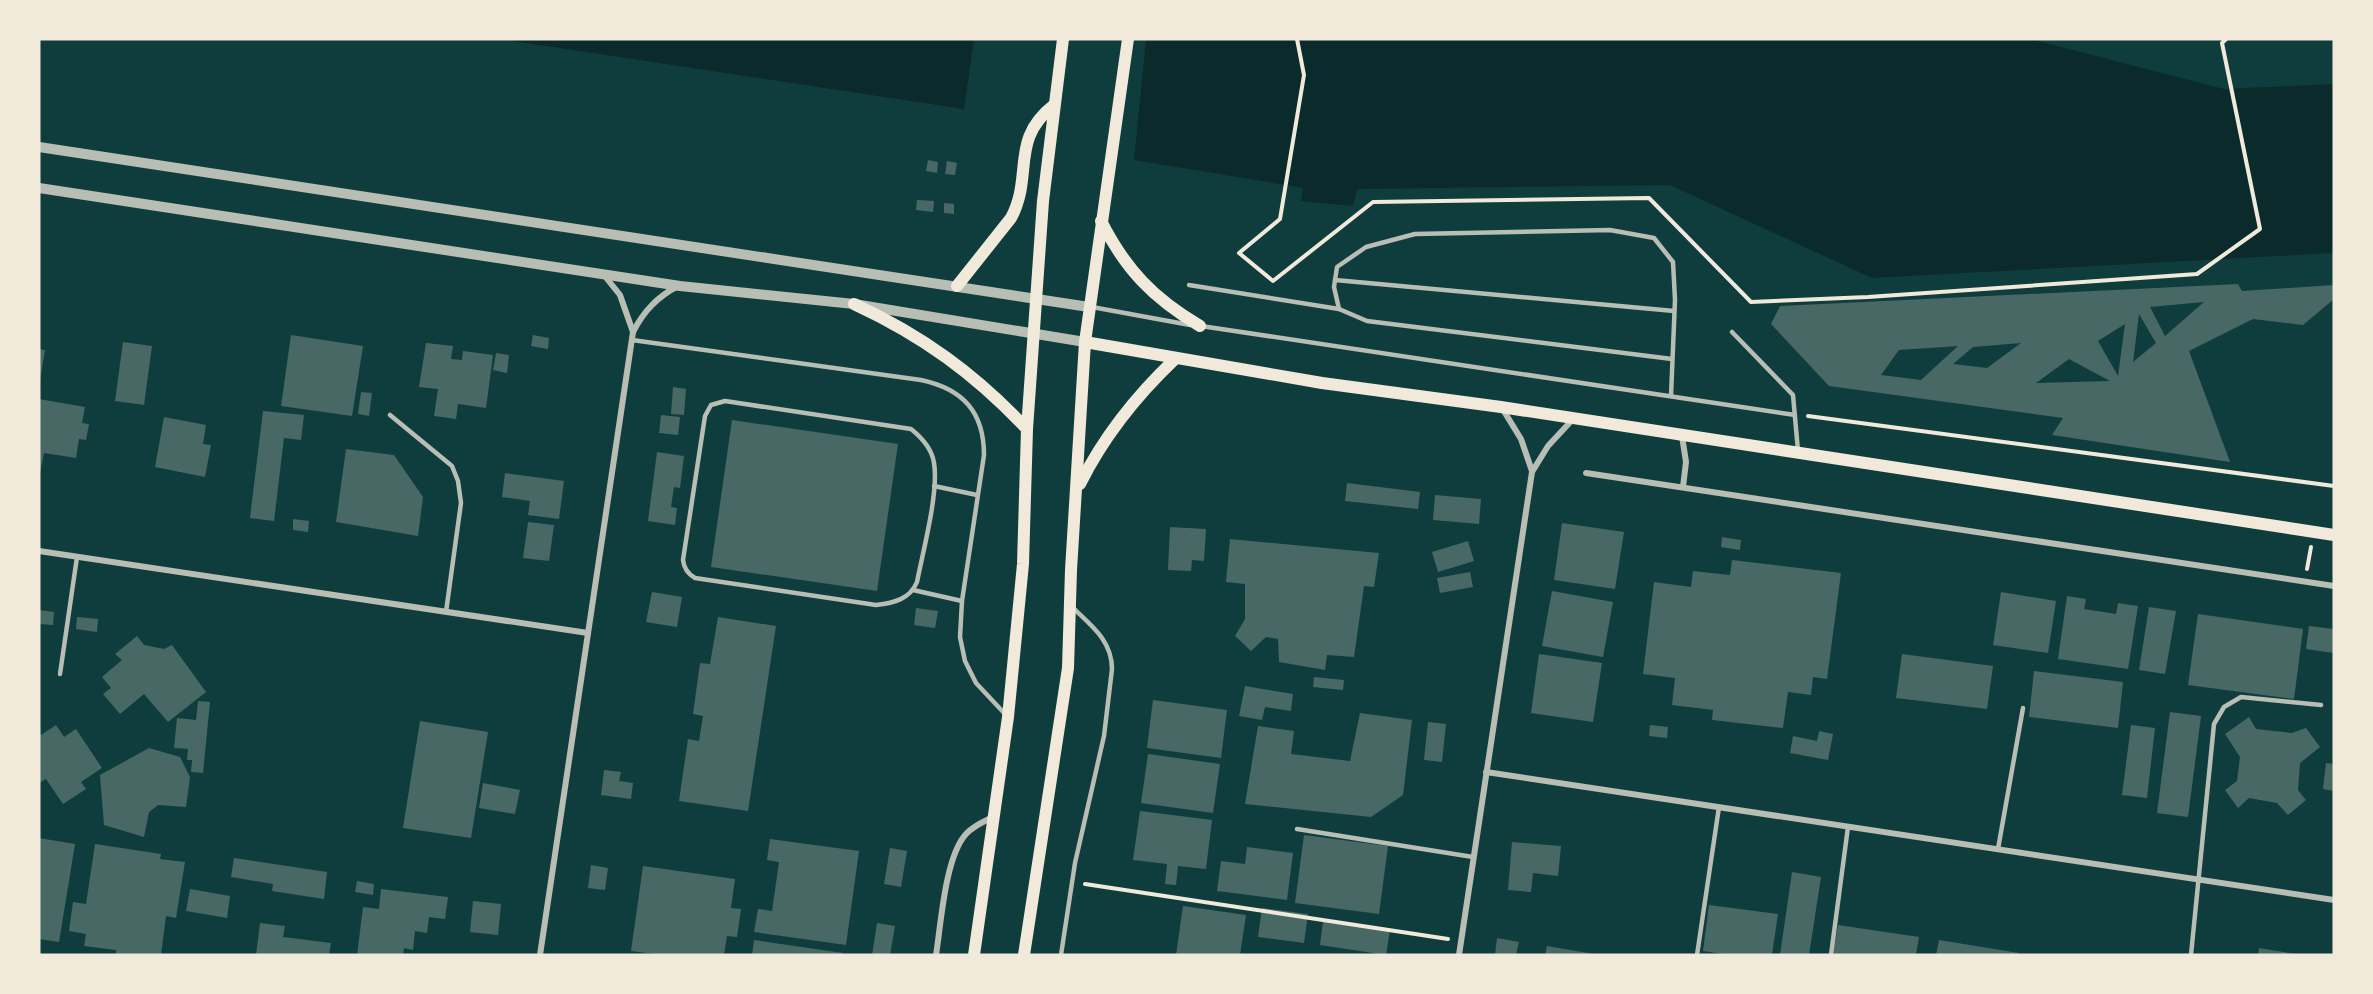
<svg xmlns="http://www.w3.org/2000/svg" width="2373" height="994" font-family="Literata,serif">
  <rect width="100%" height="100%" fill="#0f3d3e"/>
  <!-- water -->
  <g fill="#0a2a2b">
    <polygon points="500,39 974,39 964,109"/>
    <polygon points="1146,39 2030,39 2224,89 2334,84 2334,253 1872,278 1670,185 1357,189 1353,206 1301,201 1303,188 1134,160"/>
  </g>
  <!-- building -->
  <g fill="#486865" fill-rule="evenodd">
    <polygon points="928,160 938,162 937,173 926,171"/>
    <polygon points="947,161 957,163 955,175 945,174"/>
    <polygon points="917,200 934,201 933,212 916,210"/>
    <polygon points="944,203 954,204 954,214 944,213"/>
    <path d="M2238,284L2242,291L2334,285V299L2303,325L2253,319L2189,351L2230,462L2052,435L2063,418L1829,386L1771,324L1780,306ZM2204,302L2165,336L2150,307ZM2139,314L2156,343L2133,362ZM2125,324L2118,376L2098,341ZM2021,343L1987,368L1953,364L1973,347ZM1958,346L1921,380L1881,375L1899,350ZM2069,359L2110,381L2036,383Z"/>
    <polygon points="291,335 363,346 352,416 281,406"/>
    <polygon points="533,335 549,338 548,349 531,346"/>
    <polygon points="123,342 152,346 144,405 115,401"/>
    <polygon points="426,343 453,346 451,359 462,360 463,351 493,355 486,408 458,404 456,419 434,416 438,389 419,387"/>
    <polygon points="39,349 45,350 40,380 39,380"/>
    <polygon points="496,353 509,355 507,373 493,370"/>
    <polygon points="673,387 686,389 684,415 671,414"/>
    <polygon points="361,392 372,393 369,416 358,414"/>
    <polygon points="39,399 85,407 82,423 89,424 86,440 79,439 76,458 44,453 40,473"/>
    <polygon points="263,411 304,415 301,440 284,438 274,521 250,518"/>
    <polygon points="661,415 680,417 678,435 659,433"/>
    <polygon points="164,417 206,425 203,444 211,445 205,477 155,467"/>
    <polygon points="732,420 898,444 877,591 711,567"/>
    <polygon points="346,449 394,455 423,497 418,536 336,522"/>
    <polygon points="657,452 684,456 680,488 674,487 671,507 677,508 675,525 648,521"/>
    <polygon points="505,473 564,481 559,519 528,515 530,501 502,497"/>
    <polygon points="1347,483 1420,492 1418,509 1345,501"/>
    <polygon points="1435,495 1481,499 1479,524 1433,520"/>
    <polygon points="293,519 309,521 308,532 293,530"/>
    <polygon points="528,522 554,525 549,561 523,558"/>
    <polygon points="1562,523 1624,532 1615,589 1554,580"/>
    <polygon points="1170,527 1206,529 1204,561 1192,560 1191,571 1168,570"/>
    <polygon points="1722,537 1741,540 1740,550 1721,547"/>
    <polygon points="1230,539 1379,553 1374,587 1364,586 1354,657 1327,655 1325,670 1279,662 1278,639 1266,637 1251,651 1235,636 1245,619 1245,584 1226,582"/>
    <polygon points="1468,541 1474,561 1438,572 1432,552"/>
    <polygon points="1732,560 1841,573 1827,679 1813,677 1811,695 1788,692 1783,728 1712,720 1713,710 1672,705 1675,678 1643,674 1654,582 1691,587 1693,571 1730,575"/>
    <polygon points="1470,572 1473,587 1440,593 1437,578"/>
    <polygon points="1552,591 1613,602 1603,657 1542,646"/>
    <polygon points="652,592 682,597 677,627 646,622"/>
    <polygon points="2001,592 2056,601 2048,653 1993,645"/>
    <polygon points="2067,596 2086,599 2084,609 2116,614 2118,603 2138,606 2128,669 2058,659"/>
    <polygon points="2149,607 2176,611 2165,674 2139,670"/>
    <polygon points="916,608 938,611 935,628 914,625"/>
    <polygon points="39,610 54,612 53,625 39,624"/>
    <polygon points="2198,614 2303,629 2294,699 2188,685"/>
    <polygon points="77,617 98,619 97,632 76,629"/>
    <polygon points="718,617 776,626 748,811 679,801 688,739 699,741 703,716 693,714 700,663 710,664"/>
    <polygon points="2309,626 2334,629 2334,653 2306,649"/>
    <polygon points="137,636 144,645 164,649 172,645 206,692 168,722 144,694 120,714 103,694 111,688 102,677 122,660 115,654"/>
    <polygon points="1539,654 1602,663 1593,722 1531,713"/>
    <polygon points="1902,654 1993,666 1987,709 1896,698"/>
    <polygon points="2034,671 2123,682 2118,728 2029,717"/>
    <polygon points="1314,677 1344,680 1343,690 1313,687"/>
    <polygon points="1245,686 1293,694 1291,711 1265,707 1262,720 1239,716"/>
    <polygon points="1153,700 1227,710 1221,758 1147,748"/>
    <polygon points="198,701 210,702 203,773 191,772 192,760 187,760 188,749 174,748 177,718 196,720"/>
    <polygon points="2170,712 2201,716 2188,817 2157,813"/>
    <polygon points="1360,713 1412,720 1403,795 1371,817 1245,804 1258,726 1294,731 1291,754 1350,761"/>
    <polygon points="2249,717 2256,729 2292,733 2306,728 2320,747 2300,763 2298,790 2306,800 2288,815 2277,803 2249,798 2238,808 2225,790 2237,781 2240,757 2225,734"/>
    <polygon points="420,721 488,732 471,838 403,828"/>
    <polygon points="1428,722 1446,724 1442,762 1424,760"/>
    <polygon points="56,725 64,737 76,729 102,768 81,782 86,789 63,804 46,779 39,783 39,732 41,735"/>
    <polygon points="1650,725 1668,727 1667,738 1649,736"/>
    <polygon points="2131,725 2155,728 2147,798 2122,795"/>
    <polygon points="1819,731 1833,734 1828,760 1790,753 1793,736 1817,741"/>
    <polygon points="149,748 180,757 190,777 186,807 158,805 149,812 144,837 104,825 100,775"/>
    <polygon points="1148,754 1220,764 1213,813 1141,803"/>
    <polygon points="2326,763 2334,764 2334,791 2323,789"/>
    <polygon points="604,770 621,772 619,781 633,783 631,799 601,795"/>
    <polygon points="483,783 520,790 515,814 479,808"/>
    <polygon points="1140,811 1212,820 1206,869 1178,866 1176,885 1165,884 1167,864 1133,860"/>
    <polygon points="1304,835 1388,846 1379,914 1295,903"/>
    <polygon points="39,838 75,844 59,942 39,939"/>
    <polygon points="770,839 859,851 846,945 754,932 758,909 772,911 779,862 767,860"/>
    <polygon points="1512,842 1561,846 1558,876 1533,873 1531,892 1508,890"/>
    <polygon points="95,844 161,854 160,859 185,862 176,918 166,916 161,955 116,955 116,950 84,946 86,934 69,931 73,902 86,904"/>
    <polygon points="1247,847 1293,853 1287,900 1217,891 1221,861 1245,864"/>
    <polygon points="890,848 907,851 901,887 884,884"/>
    <polygon points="234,858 327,872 324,899 272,891 273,884 231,877"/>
    <polygon points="591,865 608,868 605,890 588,888"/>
    <polygon points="643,866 735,879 731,908 741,909 737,937 727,936 724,955 662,955 631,951"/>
    <polygon points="1792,872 1821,877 1809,955 1780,955"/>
    <polygon points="357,881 374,884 373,895 355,892"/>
    <polygon points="190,889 230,896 227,918 186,911"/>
    <polygon points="381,889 448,897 445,919 429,917 427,933 415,931 413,950 404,948 403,955 357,955 363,907 379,909"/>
    <polygon points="473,901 501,904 498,935 470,932"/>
    <polygon points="1709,905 1778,914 1772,955 1730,955 1703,951"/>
    <polygon points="1183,906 1246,915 1240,955 1176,955"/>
    <polygon points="1262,908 1308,914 1304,943 1258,937"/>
    <polygon points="1323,921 1390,930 1386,955 1320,945"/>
    <polygon points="260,923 285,926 283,937 331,943 329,955 256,955"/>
    <polygon points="877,923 895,926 890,955 872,955"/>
    <polygon points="1838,925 1919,937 1916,955 1833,955"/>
    <polygon points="1497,938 1519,942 1516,955 1495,955"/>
    <polygon points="754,940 843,953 843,955 752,955"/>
    <polygon points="1939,940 2019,953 2019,955 1936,955"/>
    <polygon points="1547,946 1594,954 1594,955 1545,955"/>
    <polygon points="2259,948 2295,954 2295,955 2258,955"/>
  </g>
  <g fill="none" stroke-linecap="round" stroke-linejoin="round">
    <!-- path -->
    <g stroke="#f1e9da" stroke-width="4">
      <polyline points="1297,39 1304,75 1280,219 1239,253 1273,281 1373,202 1649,198 1751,302 1868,297 2197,274 2260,229 2222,43 2226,39"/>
      <polyline points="1808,416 2334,486"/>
      <polyline points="2307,569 2311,547"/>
      <polyline points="1085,884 1448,939"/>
    </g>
    <!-- service -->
    <g stroke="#b8beb3" stroke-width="4.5">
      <polyline points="1335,280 1674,311"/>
      <polyline points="1189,285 1339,309"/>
      <polyline points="1092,307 1190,325"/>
      <polyline points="1201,326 1795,415"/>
      <polyline points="1732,332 1793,395 1798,451"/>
      <path d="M632,340L921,380C963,389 984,412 984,455L962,601L960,637L965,661L976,683L1006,715"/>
      <polyline points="1671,396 1675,300 1673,262 1654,238 1610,230 1415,234 1366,247 1337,267 1334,287 1339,309 1367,321 1672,359"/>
      <path d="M725,401L911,429C921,437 932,449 934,463C939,492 923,551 917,582C910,599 894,603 876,605L695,578C688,574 684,569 683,560L705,416L711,405Z"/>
      <polyline points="390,415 452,466 458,481 461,503 446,612"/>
      <polyline points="934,486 977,495"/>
      <polyline points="913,590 962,601"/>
      <polyline points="60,674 77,557"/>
      <polyline points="1297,829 1473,857"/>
      <polyline points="1998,849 2023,708"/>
      <path d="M1061,955L1075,863L1104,736L1112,669C1112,641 1092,626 1073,608"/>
      <polyline points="1697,955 1719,807"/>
      <polyline points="1831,955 1848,827"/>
      <polyline points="2191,955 2214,724 2224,707 2241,697 2321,705"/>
    </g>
    <!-- minor -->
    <g stroke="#b8beb3" stroke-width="6">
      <polyline points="604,275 620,295 633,332"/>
      <polyline points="1502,408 1521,439 1532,471"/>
      <polyline points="1682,436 1686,462 1683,487"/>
      <polyline points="1586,473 2334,586"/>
      <polyline points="39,551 588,633"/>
      <polyline points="1486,772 2334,900"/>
      <path d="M540,955L633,332C644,311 657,297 678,286"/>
      <path d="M936,955C941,924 945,857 966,834C973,826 983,822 993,817"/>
      <polyline points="1459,955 1532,472 1548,446 1574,418"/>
    </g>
    <!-- tertiary -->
    <g stroke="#b8beb3" stroke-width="10">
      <polyline points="39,147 1089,307"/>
      <polyline points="39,188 680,286 854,304 1085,342"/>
    </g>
    <!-- secondary -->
    <g stroke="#f1e9da" stroke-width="12">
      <path d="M1101,221C1126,270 1153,298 1200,326"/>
      <path d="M957,286L1011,218C1034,175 1009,140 1054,105"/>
      <path d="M854,304C923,336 975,374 1027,429"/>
      <polyline points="1085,342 1322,383 1501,407 2334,535"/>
      <path d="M1080,484C1104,436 1136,396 1175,359"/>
      <polyline points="974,955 1008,717 1023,564 1027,429 1043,201 1063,39"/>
      <polyline points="1024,955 1068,668 1071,570 1085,342 1128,39"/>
    </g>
  </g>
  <!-- border -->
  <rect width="2373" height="994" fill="none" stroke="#f1e9da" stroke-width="81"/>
</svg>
